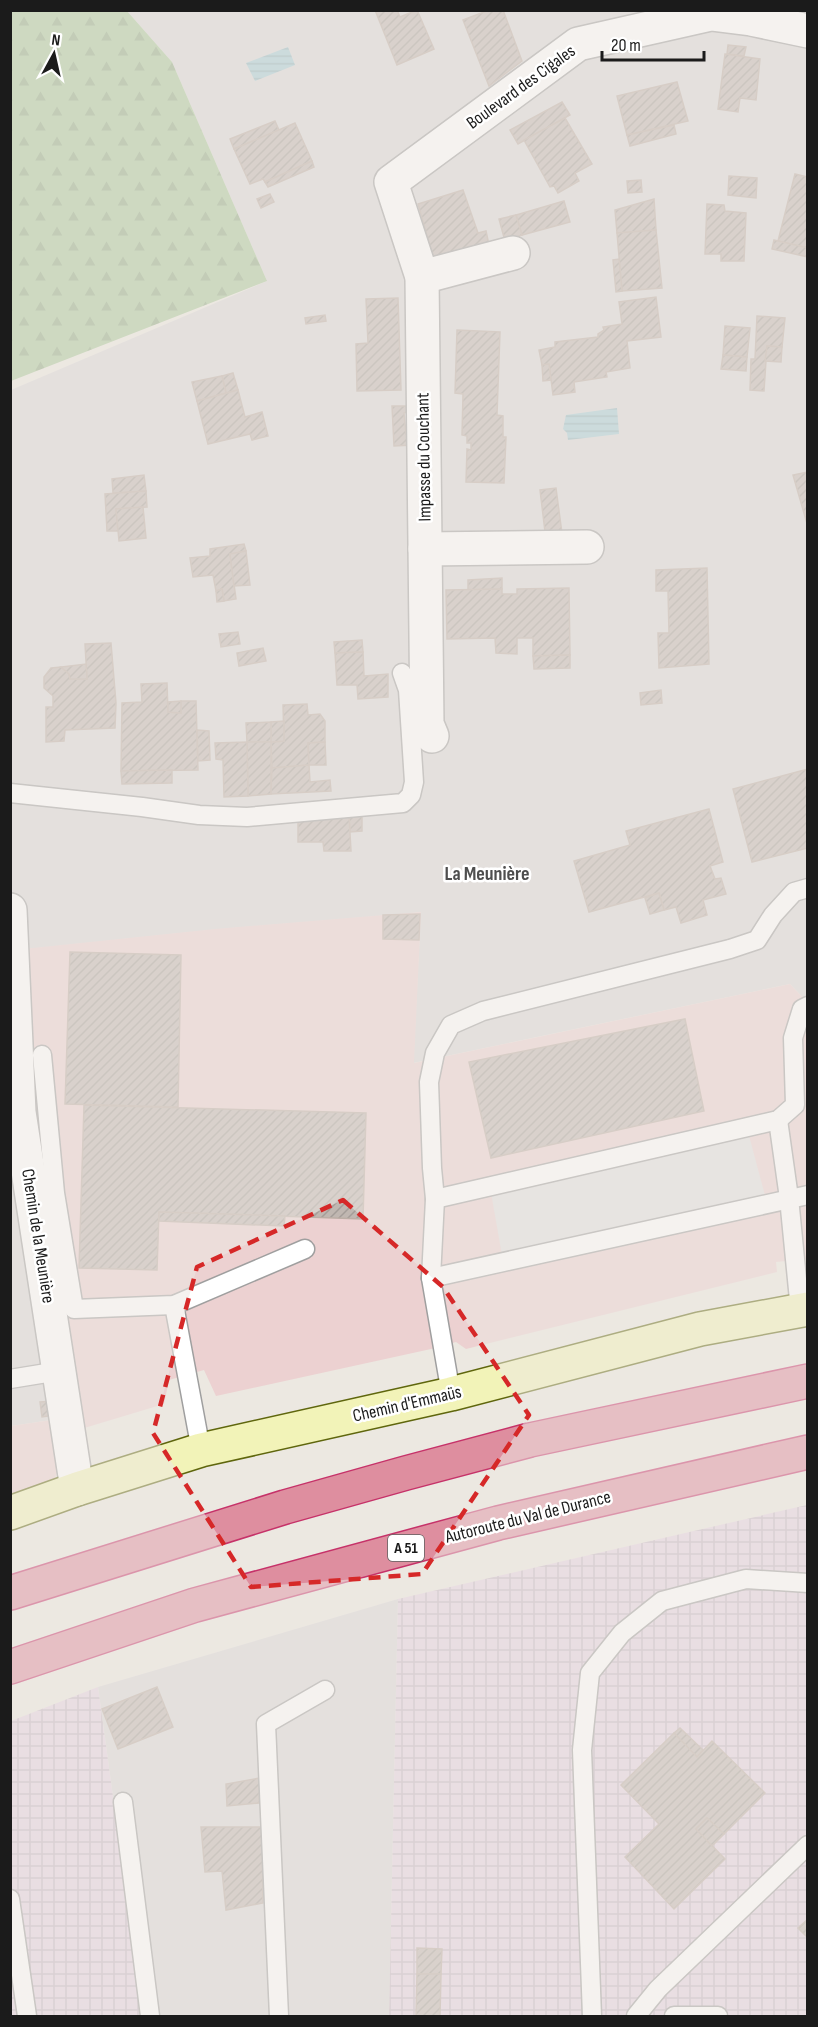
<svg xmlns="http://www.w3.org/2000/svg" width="818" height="2027" font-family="'Sofia Sans Condensed',sans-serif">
  <defs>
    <pattern id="industrial-grid" width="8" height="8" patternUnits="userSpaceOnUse" patternTransform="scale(1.5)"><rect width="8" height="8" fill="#e4d3e2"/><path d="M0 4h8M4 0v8" fill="none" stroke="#c3b5c1"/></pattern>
    <pattern id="forest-firs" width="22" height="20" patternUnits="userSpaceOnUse" patternTransform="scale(1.5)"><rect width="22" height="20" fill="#a8c899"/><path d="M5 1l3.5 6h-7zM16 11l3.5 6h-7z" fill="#90ab83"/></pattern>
    <pattern id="water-rules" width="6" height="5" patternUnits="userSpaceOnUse" patternTransform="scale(1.5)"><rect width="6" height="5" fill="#a4ccd6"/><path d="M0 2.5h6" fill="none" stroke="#8dafb7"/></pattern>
    <pattern id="building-hatch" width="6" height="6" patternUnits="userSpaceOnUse" patternTransform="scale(1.5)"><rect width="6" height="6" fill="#c0b7b1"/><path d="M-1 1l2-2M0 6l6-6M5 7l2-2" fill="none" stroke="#a49d98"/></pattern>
  </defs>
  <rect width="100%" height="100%" fill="#ece8e1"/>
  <!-- residential -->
  <g fill="#d9d8d8">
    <polygon points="127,11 807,11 807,1002 790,984 413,1063 421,912 11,952 11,390 267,281 172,62"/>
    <polygon points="10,1059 58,1419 11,1426 10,1426"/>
    <polygon points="398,1599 389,2016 143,2016 98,1687"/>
  </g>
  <!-- commercial -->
  <g fill="#ecd1d1">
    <polygon points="421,912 414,1063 790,984 807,1002 807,1259 776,1262 777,1272 466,1349 456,1342 431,1349 216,1396 204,1370 169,1380 164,1404 81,1429 35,1164 23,949 215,929"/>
    <polygon points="58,1419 59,1467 55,1478 47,1485 11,1499 11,1426"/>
  </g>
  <!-- industrial -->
  <g fill="url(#industrial-grid)">
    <polygon points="807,1505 807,2016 389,2016 398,1599"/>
    <polygon points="98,1687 143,2016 11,2016 11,1721"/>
  </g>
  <!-- forest -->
  <polygon fill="url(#forest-firs)" points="11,10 127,11 172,62 267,281 11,381"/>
  <!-- parking -->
  <polygon fill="#dfdfdf" points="747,1128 767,1203 503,1261 490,1187"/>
  <!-- water -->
  <g fill="url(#water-rules)">
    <polygon points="288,47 295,65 255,81 246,63"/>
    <polygon points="617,408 619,434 568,440 567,433 563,429 566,415"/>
  </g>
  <!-- building -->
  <g fill="url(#building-hatch)" stroke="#bcaea5" stroke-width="1.5">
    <polygon points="375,10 397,10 400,17 417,10 434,49 397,65"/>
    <polygon points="489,10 503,10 522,61 489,86 463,20"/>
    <polygon points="728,45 746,47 744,56 727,54"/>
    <polygon points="725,54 760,59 756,100 740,98 738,112 718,109"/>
    <polygon points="677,82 688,121 627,135 617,96"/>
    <polygon points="562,102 570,115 518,144 510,130"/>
    <polygon points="565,118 592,164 575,173 579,181 558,193 554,186 550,187 524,140"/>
    <polygon points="275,121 279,130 234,149 230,139"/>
    <polygon points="295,123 312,161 265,182 263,179 250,184 234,149"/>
    <polygon points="674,125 676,134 630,146 627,135"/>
    <polygon points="312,161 314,167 268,187 265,182"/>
    <polygon points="795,174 808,177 808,248 778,241"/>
    <polygon points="729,176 757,178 756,198 728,195"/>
    <polygon points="641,180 642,192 628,193 627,181"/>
    <polygon points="463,190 478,233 486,231 489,245 434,260 418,204"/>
    <polygon points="270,194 274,202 261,208 257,199"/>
    <polygon points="654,199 656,230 617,233 615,210"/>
    <polygon points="564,201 570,222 522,235 516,215"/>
    <polygon points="707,204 724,205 725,211 746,213 744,261 721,261 721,254 705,254"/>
    <polygon points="516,215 522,235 505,241 499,219"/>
    <polygon points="656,230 662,288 622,291 617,233"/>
    <polygon points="774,240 808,248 808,257 772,249"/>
    <polygon points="619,259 622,291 616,292 613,260"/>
    <polygon points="656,297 661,337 627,341 630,368 606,372 607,377 574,382 575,392 553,395 549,364 542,365 539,350 555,347 555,342 598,337 598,334 604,330 603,327 622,324 619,302"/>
    <polygon points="398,298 401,390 357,391 356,344 368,343 366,299"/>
    <polygon points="325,315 326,321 306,324 305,318"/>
    <polygon points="757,316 785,318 782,347 767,346 764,391 750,390 751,359 755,359"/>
    <polygon points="725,326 750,328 747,357 723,355"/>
    <polygon points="457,330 500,332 497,415 503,416 503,437 506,437 504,483 466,482 467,449 471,450 471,443 467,443 467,436 462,435 463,394 455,393"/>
    <polygon points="767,346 782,347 781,362 765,361"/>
    <polygon points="723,355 747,357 746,371 721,369"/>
    <polygon points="549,364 551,380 543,381 542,365"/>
    <polygon points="233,373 238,390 226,393 222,376"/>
    <polygon points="222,376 226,393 197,401 192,382"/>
    <polygon points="238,390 245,417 262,412 268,436 252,440 250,434 208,444 197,401"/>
    <polygon points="392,406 406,406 407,412 404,413 406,434 412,434 413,445 394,446"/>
    <polygon points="808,472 808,527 793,475"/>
    <polygon points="144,475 146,491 113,493 112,479"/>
    <polygon points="556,488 563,541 546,540 540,490"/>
    <polygon points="146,491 147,507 116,509 118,531 107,531 105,494"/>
    <polygon points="143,507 146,538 119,541 116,509"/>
    <polygon points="244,544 246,551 230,554 236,599 224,601 222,589 216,591 213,575 193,577 190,558 210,556 210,549"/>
    <polygon points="246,551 250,585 234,586 230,554"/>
    <polygon points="707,568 709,664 659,668 658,633 669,633 668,591 656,591 656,570"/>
    <polygon points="502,578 502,589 468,590 468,580"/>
    <polygon points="569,588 570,655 533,656 533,638 517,638 517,654 496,653 495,638 447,639 446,590 502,589 502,594 517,594 517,589"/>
    <polygon points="222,589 224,601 217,602 216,591"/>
    <polygon points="238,632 240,644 221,647 219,634"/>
    <polygon points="362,640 363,652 335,653 334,642"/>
    <polygon points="111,643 116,703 115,728 65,730 64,741 46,742 46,707 53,707 53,696 44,688 44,677 51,668 61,667 69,674 70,679 87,679 85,644"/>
    <polygon points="263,648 266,661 239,666 237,653"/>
    <polygon points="363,652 364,676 388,674 388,697 358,699 357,685 337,685 335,653"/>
    <polygon points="570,655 570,668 534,669 533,656"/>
    <polygon points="86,664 87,679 70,679 69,674 61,667"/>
    <polygon points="167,683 168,712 181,713 181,701 196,701 198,770 121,771 122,703 142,702 141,684"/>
    <polygon points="661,690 662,703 641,705 640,693"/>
    <polygon points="181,701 181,713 168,712 168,702"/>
    <polygon points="307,704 308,715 320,714 325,721 325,742 308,743 309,765 272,768 271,742 284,741 283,705"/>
    <polygon points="284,721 284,741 271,742 271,722"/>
    <polygon points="271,722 271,742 247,742 246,723"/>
    <polygon points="197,730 209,731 210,760 198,761"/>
    <polygon points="247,742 271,742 271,794 248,796"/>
    <polygon points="247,742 248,796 224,797 223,760 216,759 215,743"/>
    <polygon points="325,742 326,765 309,765 308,743"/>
    <polygon points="309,765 310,782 330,780 331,791 271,794 272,768"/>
    <polygon points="808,769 808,848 752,862 733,789"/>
    <polygon points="172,770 172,783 122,784 121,771"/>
    <polygon points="709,809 723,862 710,866 715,879 721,878 726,894 703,900 707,915 681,923 676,907 664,910 659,893 589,912 574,861 630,845 626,831"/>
    <polygon points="349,816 362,816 362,831 350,832"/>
    <polygon points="349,816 351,851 324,851 323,842 298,842 298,818"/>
    <polygon points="659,893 664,910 650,914 645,898"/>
    <polygon points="420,914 419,940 383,939 383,915"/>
    <polygon points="70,952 181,955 178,1107 65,1104"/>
    <polygon points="685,1019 704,1111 491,1158 469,1062"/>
    <polygon points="84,1105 366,1113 363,1219 159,1212 157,1270 79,1268"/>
    <polygon points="159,1212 285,1216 284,1226 159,1221"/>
    <polygon points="54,1401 55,1415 42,1417 40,1402"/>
    <polygon points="157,1687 173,1727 118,1749 102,1709"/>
    <polygon points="680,1728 703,1750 697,1757 674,1733"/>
    <polygon points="674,1733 697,1757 712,1741 765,1793 724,1834 707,1818 696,1829 725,1859 674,1909 625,1857 659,1824 621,1785"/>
    <polygon points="260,1778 259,1803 227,1806 226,1784"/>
    <polygon points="707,1818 724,1834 712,1846 696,1829"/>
    <polygon points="201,1827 262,1827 263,1903 226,1910 222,1871 205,1872"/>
    <polygon points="808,1919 808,1938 798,1928"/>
    <polygon points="417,1948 442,1949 441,1974 417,1974"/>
    <polygon points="417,1974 441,1974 440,2016 416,2016"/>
  </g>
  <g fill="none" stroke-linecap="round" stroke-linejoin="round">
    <defs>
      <g id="lane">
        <polyline points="10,793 142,807 199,815 247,817 403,803 411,795 414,782 408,690 402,673"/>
        <polyline points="42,1055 55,1193 74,1309 174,1305 305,1249"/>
        <polyline points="778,1120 789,1198 800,1310"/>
        <polyline points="435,1199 778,1120 795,1105 793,1038 802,1009 808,1006"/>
        <polyline points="431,1278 808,1195"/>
        <polyline points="174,1305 201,1450"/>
        <polyline points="10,1379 59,1371"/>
        <polyline points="451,1394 431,1278 435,1199 432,1168 429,1082 435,1053 451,1025 483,1011 730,949 757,940 773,915 794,892 808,888"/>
        <polyline points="123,1802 150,2016"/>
        <polyline points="10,1899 27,2016"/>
        <polyline points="279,2016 266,1724 325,1690"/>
        <polyline points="592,2016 582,1750 590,1673 622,1633 662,1601 746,1579 808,1583"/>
        <polyline points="636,2016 658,1989 808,1845"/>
        <polyline points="674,2016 718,2016"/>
      </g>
      <g id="street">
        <polyline points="422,277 513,253"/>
        <polyline points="425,549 587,547"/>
        <polyline points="432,736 427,724 422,277 391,182 578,44 711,14 751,19 808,31"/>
        <polyline points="10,910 19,1112 77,1489"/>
      </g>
      <polyline id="secondary" points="10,1513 77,1489 201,1450 451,1394 700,1329 808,1309"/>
      <g id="highway">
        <polyline points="10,1593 285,1507 406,1473 530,1440 808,1381"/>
        <polyline points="10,1667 195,1605 498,1523 808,1452"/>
      </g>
    </defs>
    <!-- lane casing -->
    <use href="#lane" stroke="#9f9f9f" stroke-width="21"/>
    <!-- street casing -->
    <use href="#street" stroke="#9f9f9f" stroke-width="36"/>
    <!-- secondary casing -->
    <use href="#secondary" stroke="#5f660d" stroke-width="36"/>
    <!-- highway casing -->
    <use href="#highway" stroke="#c63269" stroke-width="36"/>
    <!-- lane -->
    <use href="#lane" stroke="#fff" stroke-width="18"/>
    <!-- street -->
    <use href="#street" stroke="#fff" stroke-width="33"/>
    <!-- secondary -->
    <use href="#secondary" stroke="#f2f3b8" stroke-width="33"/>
    <!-- highway -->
    <use href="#highway" stroke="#de8e9f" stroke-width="33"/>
  </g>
  <!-- marked area -->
  <path d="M0 0H818V2027H0ZM343,1200L443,1287L529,1415L422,1574L251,1587L153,1433L197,1267Z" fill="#ece8e1" fill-opacity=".55" fill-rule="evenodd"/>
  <path fill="none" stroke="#d62828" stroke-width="4.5" stroke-dasharray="12 8" stroke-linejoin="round" d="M343,1200L443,1287L529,1415L422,1574L251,1587L153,1433L197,1267Z"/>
  <g text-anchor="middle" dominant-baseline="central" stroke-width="5" stroke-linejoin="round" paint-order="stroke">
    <!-- shield labels -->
    <rect fill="#fff" stroke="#5f5f5f" stroke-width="1.5" x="388" y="1535" width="36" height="26" rx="4.5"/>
    <g font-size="16" font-weight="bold" fill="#1b1b1b">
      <text x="406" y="1548">A 51</text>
    </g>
    <!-- street labels -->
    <g font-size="18" fill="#1b1b1b" stroke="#fff">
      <text transform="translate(521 87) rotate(-36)">Boulevard des Cigales</text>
      <text transform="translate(424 457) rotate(-91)">Impasse du Couchant</text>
      <text transform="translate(38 1236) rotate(81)">Chemin de la Meunière</text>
      <text transform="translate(407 1404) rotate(-13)">Chemin d'Emmaüs</text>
      <text transform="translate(528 1517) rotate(-14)">Autoroute du Val de Durance</text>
    </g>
    <!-- neighbourhood labels -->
    <g font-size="20" font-weight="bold" fill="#4e4e4e" stroke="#fff">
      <text x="487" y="874">La Meunière</text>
    </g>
  </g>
  <!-- border -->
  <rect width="818" height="2027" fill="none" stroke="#1b1b1b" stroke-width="24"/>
  <!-- north arrow -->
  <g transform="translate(54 54) rotate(8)" stroke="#ffffff" stroke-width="4.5" paint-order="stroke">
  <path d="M0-4.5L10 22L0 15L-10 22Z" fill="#1b1b1b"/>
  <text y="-9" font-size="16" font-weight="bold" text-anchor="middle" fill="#1b1b1b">N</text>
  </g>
  <!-- scale -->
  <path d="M602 51v9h102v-9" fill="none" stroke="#1b1b1b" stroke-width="3"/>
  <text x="611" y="51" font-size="18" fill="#1b1b1b" stroke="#ffffff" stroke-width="4.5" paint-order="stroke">20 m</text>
</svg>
